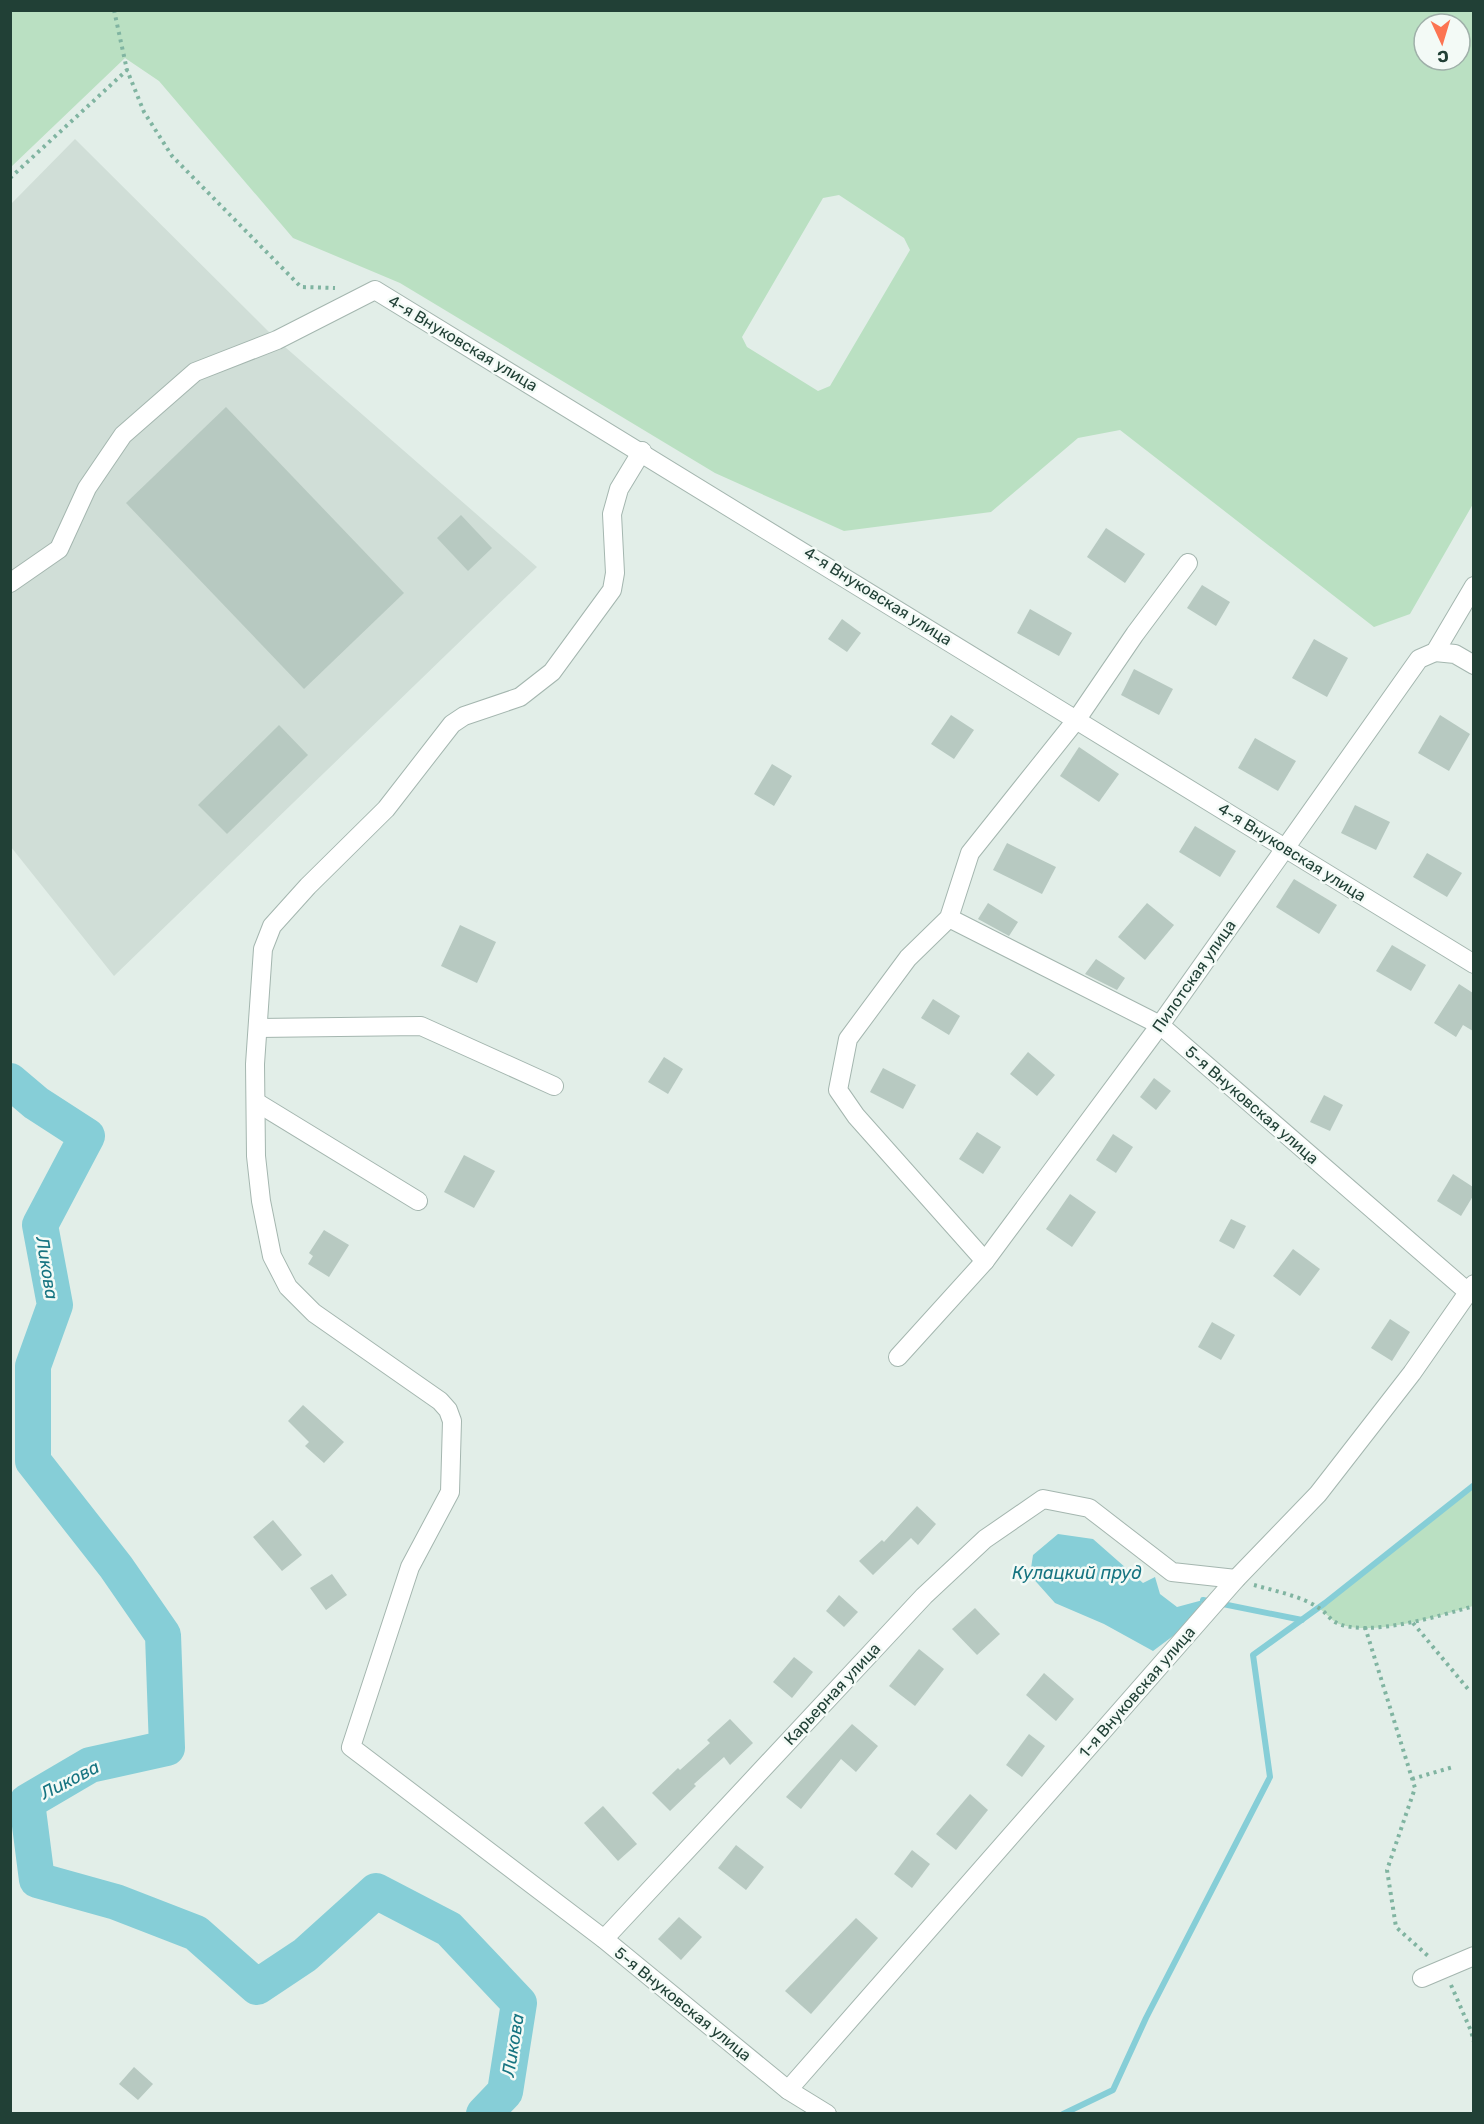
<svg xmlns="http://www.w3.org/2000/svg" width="1484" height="2124" font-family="Rubik,sans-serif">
  <rect width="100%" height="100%" fill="#e2eee8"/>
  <!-- built -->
  <polygon fill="#d0ded7" points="75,139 277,340 537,567 114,976 11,847 11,204"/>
  <!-- green -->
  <g fill="#bae0c2" fill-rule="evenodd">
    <path d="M11,10L1473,11V504L1410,614L1374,627L1120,430L1078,438L991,512L844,531L715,473L400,283L293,238L159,81L125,58L11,167ZM1424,24H1460V60H1424ZM839,195L904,238L910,250L830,386L818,391L747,347L742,337L823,198Z"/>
    <path d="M1473,1486V1606C1438,1616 1374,1637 1339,1624C1332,1621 1326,1613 1320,1609Z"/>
  </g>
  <!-- water -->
  <polygon fill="#86ced7" points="1058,1534 1093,1539 1143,1583 1155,1577 1160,1594 1177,1607 1203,1600 1193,1621 1153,1651 1104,1624 1055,1603 1030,1575 1033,1555"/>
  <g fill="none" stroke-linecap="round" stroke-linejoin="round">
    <!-- stream -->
    <g stroke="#86ced7" stroke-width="6">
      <polyline points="1203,1600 1302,1620"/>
      <polyline points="1063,2114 1113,2090 1146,2018 1270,1777 1253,1655 1325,1603 1474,1485"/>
    </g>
    <!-- river -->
    <polyline stroke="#86ced7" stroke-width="36" points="10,1081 36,1103 87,1136 40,1225 55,1305 33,1366 33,1461 116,1567 163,1635 167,1748 90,1765 27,1802 37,1880 116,1902 196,1933 257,1987 305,1955 376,1891 449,1929 519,2003 505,2092 484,2114"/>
  </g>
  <!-- building -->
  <g fill="#b7c9c1">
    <polygon points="226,407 404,593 304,689 126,503"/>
    <polygon points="461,515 492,548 468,571 437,538"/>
    <polygon points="1106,528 1145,554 1125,583 1087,557"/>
    <polygon points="1202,585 1230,602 1216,626 1187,608"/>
    <polygon points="1030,609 1072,633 1059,656 1017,633"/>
    <polygon points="842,619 861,633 847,652 828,639"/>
    <polygon points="1314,639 1348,658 1327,697 1292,678"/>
    <polygon points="1134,669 1173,689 1159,715 1121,695"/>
    <polygon points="951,715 974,730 954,759 931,744"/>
    <polygon points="1440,715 1470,734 1449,771 1418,753"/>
    <polygon points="279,725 308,755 227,834 198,805"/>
    <polygon points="1255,738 1296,761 1278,791 1238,768"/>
    <polygon points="1079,747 1119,774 1099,802 1060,776"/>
    <polygon points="772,764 792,776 774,806 754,794"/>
    <polygon points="1355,805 1390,822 1376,850 1341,833"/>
    <polygon points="1195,826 1236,851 1220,877 1179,852"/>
    <polygon points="1007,843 1056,867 1042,894 993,870"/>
    <polygon points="1427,853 1462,873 1447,897 1413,877"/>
    <polygon points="1294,879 1337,905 1319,934 1276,907"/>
    <polygon points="988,903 1018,922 1009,936 978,919"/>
    <polygon points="1147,903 1174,925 1145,960 1118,937"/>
    <polygon points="460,925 496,942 477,983 441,966"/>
    <polygon points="1392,945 1426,965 1411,991 1376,971"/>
    <polygon points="1096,959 1125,978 1117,990 1085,974"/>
    <polygon points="1459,984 1473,993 1473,1031 1463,1025 1456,1037 1434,1023"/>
    <polygon points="933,999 960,1016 949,1035 921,1018"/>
    <polygon points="1028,1052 1055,1075 1037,1096 1010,1074"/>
    <polygon points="664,1057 683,1069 668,1094 648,1082"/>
    <polygon points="883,1068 916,1085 903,1109 870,1092"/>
    <polygon points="1154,1078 1171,1091 1156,1110 1140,1097"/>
    <polygon points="1324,1095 1343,1105 1330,1131 1310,1122"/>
    <polygon points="977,1132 1001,1147 983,1174 959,1159"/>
    <polygon points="1113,1134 1133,1147 1116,1173 1096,1160"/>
    <polygon points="464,1155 495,1171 474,1208 444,1192"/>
    <polygon points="1453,1174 1473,1187 1473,1196 1461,1216 1437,1201"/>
    <polygon points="1070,1194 1096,1212 1072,1247 1046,1229"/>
    <polygon points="1231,1219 1246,1226 1234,1249 1219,1241"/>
    <polygon points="324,1230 349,1245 329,1277 308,1264 313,1256 309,1253"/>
    <polygon points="1293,1249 1320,1269 1300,1296 1273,1276"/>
    <polygon points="1390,1319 1410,1332 1392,1361 1371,1348"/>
    <polygon points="1212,1322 1235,1335 1221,1360 1198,1347"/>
    <polygon points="303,1405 344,1442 324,1463 305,1446 309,1442 288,1421"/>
    <polygon points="917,1506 936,1524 918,1545 911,1538 873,1575 859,1561 882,1540 884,1542"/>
    <polygon points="273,1520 302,1555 282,1571 253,1537"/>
    <polygon points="332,1574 347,1595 326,1610 310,1588"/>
    <polygon points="839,1595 858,1612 844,1627 826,1611"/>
    <polygon points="975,1608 1000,1634 977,1655 952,1629"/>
    <polygon points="919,1649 944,1669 915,1706 889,1686"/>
    <polygon points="794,1657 813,1672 792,1698 773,1682"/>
    <polygon points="1044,1673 1074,1699 1056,1721 1026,1695"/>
    <polygon points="730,1719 753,1743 730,1765 724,1757 694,1784 696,1786 670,1811 652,1793 678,1768 680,1770 710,1743 707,1740"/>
    <polygon points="852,1724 878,1746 856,1772 841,1759 801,1809 786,1797"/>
    <polygon points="1029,1734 1045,1746 1022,1777 1006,1765"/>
    <polygon points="970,1794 988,1810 956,1850 936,1834"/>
    <polygon points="603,1806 637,1844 618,1861 584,1823"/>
    <polygon points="736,1845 764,1867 746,1890 718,1868"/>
    <polygon points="912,1850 930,1864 912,1888 894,1874"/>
    <polygon points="679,1917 702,1937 681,1960 658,1939"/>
    <polygon points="856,1918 878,1938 811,2014 785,1991"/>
    <polygon points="134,2067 153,2084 138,2100 119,2084"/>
  </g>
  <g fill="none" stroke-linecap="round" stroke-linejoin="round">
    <defs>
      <g id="minor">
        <polyline points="642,451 619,489 612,514 615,573 612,590 552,672 520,697 464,716 452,724 386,809 308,886 272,926 263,949 255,1064 256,1156 261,1201 272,1256 288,1287 314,1313 440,1401 448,1410 452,1421 450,1492 410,1567 351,1747 604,1939 788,2090 827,2114"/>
        <polyline points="10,583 59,549 87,488 123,435 195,372 277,340 375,290 1474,964"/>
        <polyline points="1435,652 1455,654 1474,665"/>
        <polyline points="949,918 1160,1025 1468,1292"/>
        <polyline points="258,1028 421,1026 554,1086"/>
        <polyline points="256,1102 418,1201"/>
        <polyline points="985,1261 856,1116 838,1090 848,1039 908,958 949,918 970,853 1077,719 1135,634 1188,563"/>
        <polyline points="898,1357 985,1261 1160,1025 1419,659 1435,652 1474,586"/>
        <polyline points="604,1939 924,1596 985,1539 1043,1499 1089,1508 1172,1572 1236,1579"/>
        <polyline points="1422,1978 1474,1956"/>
        <polyline points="788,2090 1236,1579 1318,1494 1412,1373 1474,1284"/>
      </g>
    </defs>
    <!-- minor casing -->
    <use href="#minor" stroke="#a4b6af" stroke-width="20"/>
    <!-- path -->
    <g stroke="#80b4a1" stroke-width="4" stroke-dasharray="3 4.5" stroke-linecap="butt">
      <polyline points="114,10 127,70"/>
      <polyline points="10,178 127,70 144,112 172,156 301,287 335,288"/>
      <path d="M1254,1585C1275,1591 1301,1596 1319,1608C1326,1612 1330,1620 1337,1623C1368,1638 1442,1615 1474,1606"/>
      <polyline points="1413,1623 1468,1689"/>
      <polyline points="1365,1627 1415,1788 1387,1870 1396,1927 1428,1956"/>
      <polyline points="1412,1779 1453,1767"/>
      <polyline points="1451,1985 1471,2031 1474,2042"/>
    </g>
    <!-- minor -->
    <use href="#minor" stroke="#fff" stroke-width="18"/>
  </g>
  <g text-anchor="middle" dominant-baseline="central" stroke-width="5" stroke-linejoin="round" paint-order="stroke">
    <!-- street labels -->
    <g font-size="16" fill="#214036" stroke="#f3faf6">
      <text transform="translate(463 343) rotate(31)">4-я Внуковская улица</text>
      <text transform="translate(878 596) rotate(32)">4-я Внуковская улица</text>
      <text transform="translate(1292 852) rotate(32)">4-я Внуковская улица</text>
      <text transform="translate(1194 976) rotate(-55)">Пилотская улица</text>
      <text transform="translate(1252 1105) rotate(41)">5-я Внуковская улица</text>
      <text transform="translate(1137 1692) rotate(-49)">1-я Внуковская улица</text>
      <text transform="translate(832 1694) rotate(-47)">Карьерная улица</text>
      <text transform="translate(683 2004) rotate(39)">5-я Внуковская улица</text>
    </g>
    <!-- water labels -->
    <g font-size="18" font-style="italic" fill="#167481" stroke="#f3faf6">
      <text transform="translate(47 1268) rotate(81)">Ликова</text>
      <text x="1077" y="1573">Кулацкий пруд</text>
      <text transform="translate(70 1780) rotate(-27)">Ликова</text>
      <text transform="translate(513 2045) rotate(-81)">Ликова</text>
    </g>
  </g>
  <!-- border -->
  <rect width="1484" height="2124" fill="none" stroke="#214036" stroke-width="24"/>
  <!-- north arrow -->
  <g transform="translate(1442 42) rotate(176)"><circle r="28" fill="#f3faf6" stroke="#9fb0a9" stroke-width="1.5"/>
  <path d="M0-4.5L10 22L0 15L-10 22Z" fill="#fc7452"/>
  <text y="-9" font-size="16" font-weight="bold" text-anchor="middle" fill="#214036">С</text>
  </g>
</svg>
